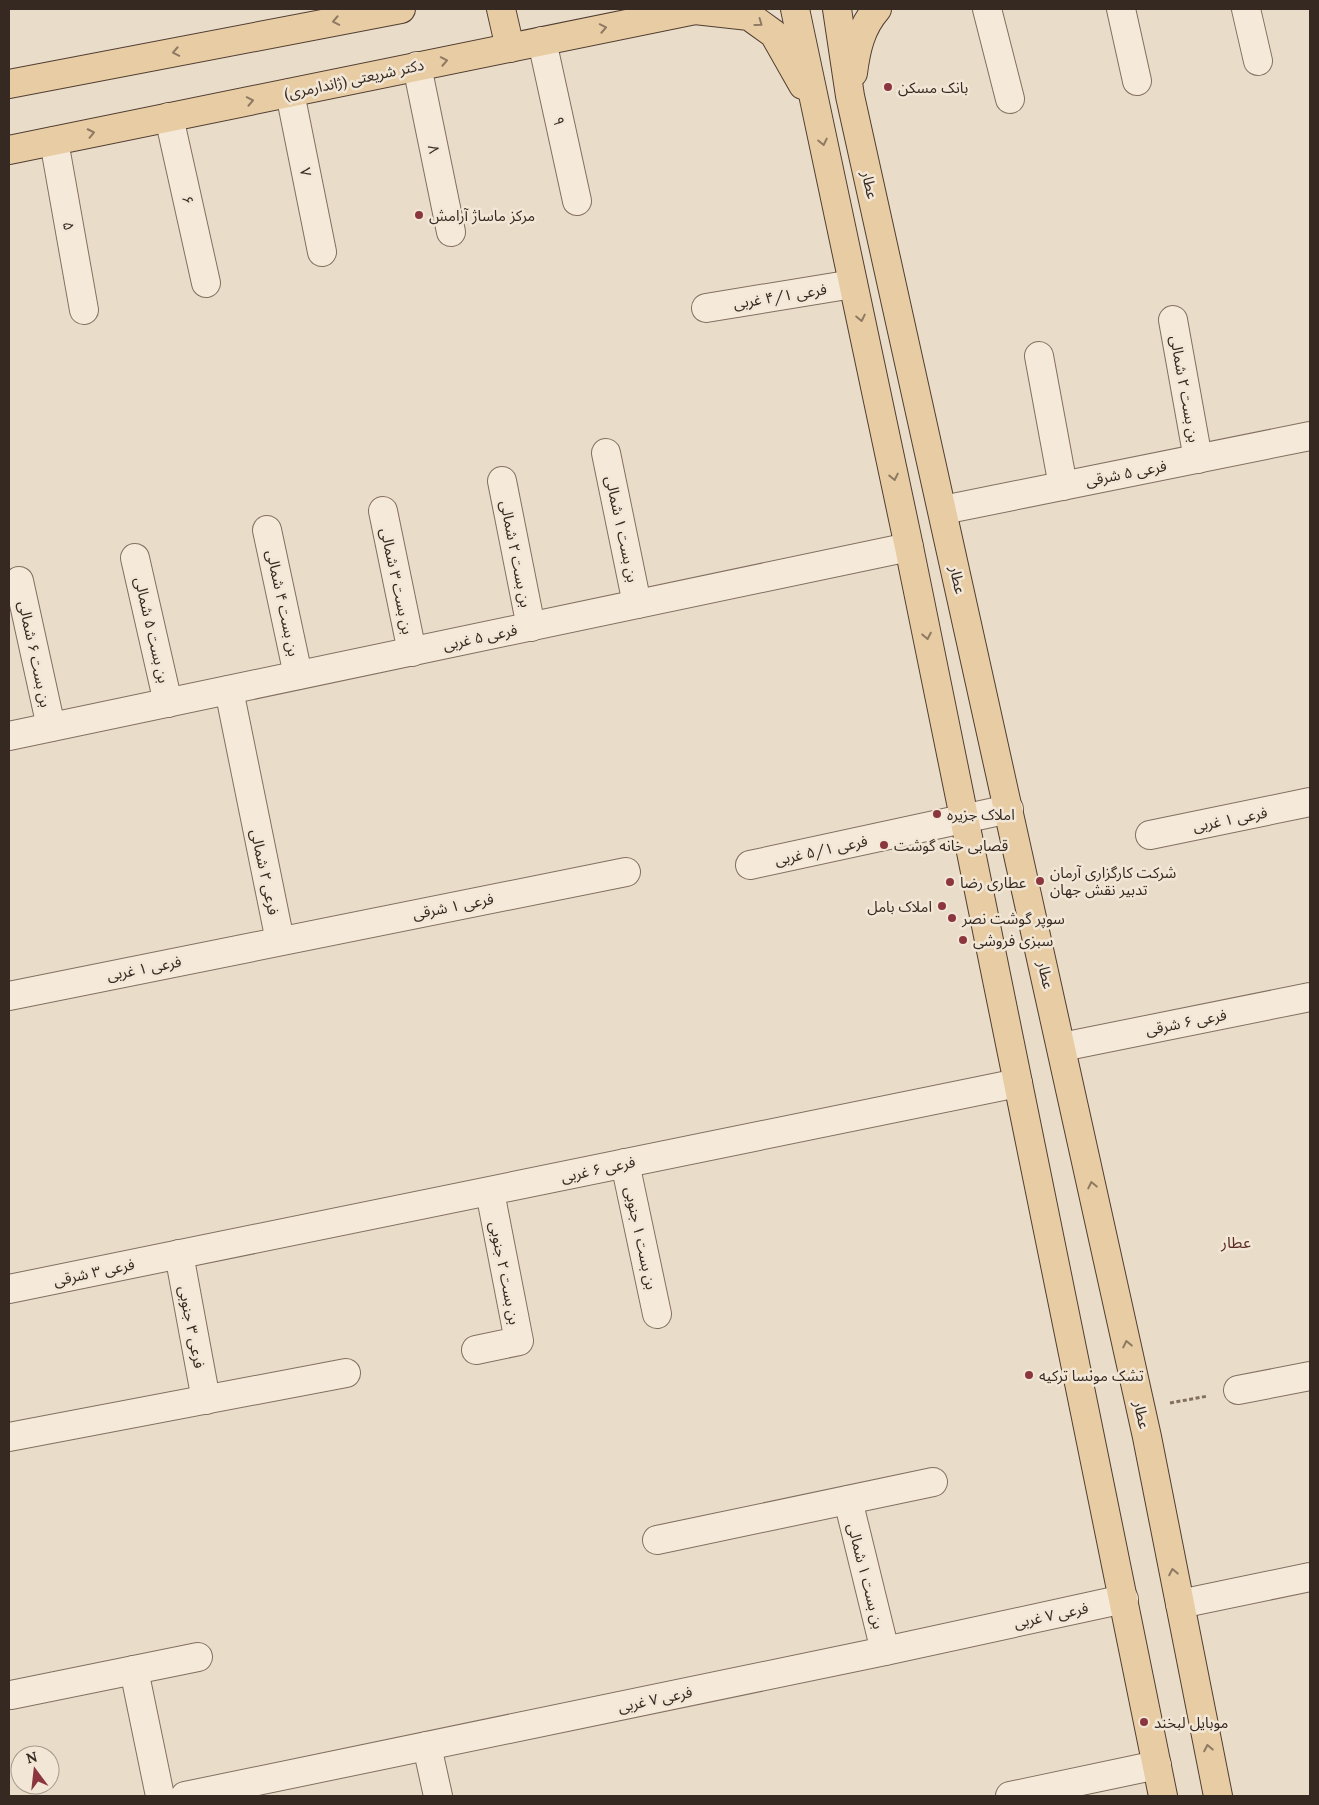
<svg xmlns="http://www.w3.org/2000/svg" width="1319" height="1805" font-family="Lora,'Noto Sans Arabic',serif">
  <rect width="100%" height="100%" fill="#e9dcc8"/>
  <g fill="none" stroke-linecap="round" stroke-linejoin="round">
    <defs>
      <g id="minor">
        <polyline points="987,9 1010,99"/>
        <polyline points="1121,9 1137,81"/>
        <polyline points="1246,9 1258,61"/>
        <polyline points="542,41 577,201"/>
        <polyline points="417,66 451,232"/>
        <polyline points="290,93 322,252"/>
        <polyline points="169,117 206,283"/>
        <polyline points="54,141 84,310"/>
        <polyline points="706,308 853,284"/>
        <polyline points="1173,320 1198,459"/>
        <polyline points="1039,356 1063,486"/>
        <polyline points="606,453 637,604"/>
        <polyline points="502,481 531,627"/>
        <polyline points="943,510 1310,436"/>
        <polyline points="383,511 412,652"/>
        <polyline points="267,530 298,675"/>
        <polyline points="135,558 168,703"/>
        <polyline points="19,581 51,727"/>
        <polyline points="229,690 280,941"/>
        <polyline points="9,736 909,547"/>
        <polyline points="1150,835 1310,802"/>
        <polyline points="750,865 1009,809"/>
        <polyline points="9,996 626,872"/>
        <polyline points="1062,1047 1310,997"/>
        <polyline points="625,1163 657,1314"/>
        <polyline points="179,1254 206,1400"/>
        <polyline points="9,1289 1018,1083"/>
        <polyline points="476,1350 519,1341 490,1192"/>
        <polyline points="1238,1390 1310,1376"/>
        <polyline points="9,1437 346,1373"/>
        <polyline points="848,1500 885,1651"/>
        <polyline points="657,1540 933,1482"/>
        <polyline points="1180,1604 1310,1577"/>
        <polyline points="134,1670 160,1796"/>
        <polyline points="11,1695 198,1657"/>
        <polyline points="427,1746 438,1796"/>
        <polyline points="185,1796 885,1651 1124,1599"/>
        <polyline points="1010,1796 1157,1765"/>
      </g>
      <g id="major">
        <polyline points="501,9 510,48"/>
        <polyline points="795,9 909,547 1163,1796"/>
        <polyline points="837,9 850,96 1147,1437 1218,1796"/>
        <polyline points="695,10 749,16 774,34 803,85"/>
        <path d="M853,73C856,49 861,27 877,9"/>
        <polyline points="9,84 401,9"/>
        <polyline points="9,150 700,9"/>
      </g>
    </defs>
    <!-- minor casing -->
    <use href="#minor" stroke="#836f5f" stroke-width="30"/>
    <!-- major casing -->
    <use href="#major" stroke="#513e32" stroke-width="30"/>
    <!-- path -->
    <polyline stroke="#836f5f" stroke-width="3" stroke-dasharray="4 2.5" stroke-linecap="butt" points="1170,1403 1208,1396"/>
    <!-- minor -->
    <use href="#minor" stroke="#f5eada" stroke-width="28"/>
    <!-- major -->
    <use href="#major" stroke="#e8cca4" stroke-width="28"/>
  </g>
  <!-- one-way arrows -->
  <defs><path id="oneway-chevron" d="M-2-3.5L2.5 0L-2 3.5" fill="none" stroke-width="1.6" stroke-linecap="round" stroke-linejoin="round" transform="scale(1.25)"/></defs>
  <g stroke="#8e7a62">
    <use href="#oneway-chevron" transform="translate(336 21) rotate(169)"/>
    <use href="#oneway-chevron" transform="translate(759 23) rotate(36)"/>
    <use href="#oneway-chevron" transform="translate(603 28) rotate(-11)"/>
    <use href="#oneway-chevron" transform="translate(176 52) rotate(169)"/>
    <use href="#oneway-chevron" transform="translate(444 61) rotate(-11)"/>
    <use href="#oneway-chevron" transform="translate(250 101) rotate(-11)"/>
    <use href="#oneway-chevron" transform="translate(91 133) rotate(-12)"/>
    <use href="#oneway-chevron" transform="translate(823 142) rotate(78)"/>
    <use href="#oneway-chevron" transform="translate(861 318) rotate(78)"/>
    <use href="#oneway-chevron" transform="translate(894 477) rotate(78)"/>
    <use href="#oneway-chevron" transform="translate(927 636) rotate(79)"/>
    <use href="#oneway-chevron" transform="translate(1092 1185) rotate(-102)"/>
    <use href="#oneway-chevron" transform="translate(1127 1344) rotate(-102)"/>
    <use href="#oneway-chevron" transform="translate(1173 1572) rotate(-101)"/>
    <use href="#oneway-chevron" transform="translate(1208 1748) rotate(-101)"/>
  </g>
  <!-- markers -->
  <g fill="#8b363e" stroke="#f2e7d6" stroke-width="2">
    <circle cx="888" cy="87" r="5"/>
    <circle cx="419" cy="215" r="5"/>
    <circle cx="937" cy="814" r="5"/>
    <circle cx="884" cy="845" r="5"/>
    <circle cx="1040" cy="881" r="5"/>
    <circle cx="950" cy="882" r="5"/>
    <circle cx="942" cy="906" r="5"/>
    <circle cx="952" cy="918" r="5"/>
    <circle cx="963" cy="940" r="5"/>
    <circle cx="1029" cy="1375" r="5"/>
    <circle cx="1144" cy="1722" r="5"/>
  </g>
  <g text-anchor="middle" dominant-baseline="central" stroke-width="5" stroke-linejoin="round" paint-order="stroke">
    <!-- street labels -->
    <g font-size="15" fill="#352921" stroke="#f2e7d6">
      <text transform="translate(354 79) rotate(-12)">دکتر شریعتی (ژاندارمری)</text>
      <text transform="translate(559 121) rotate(78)">۹</text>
      <text transform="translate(434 149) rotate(78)">۸</text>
      <text transform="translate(306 172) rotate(79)">۷</text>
      <text transform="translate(870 185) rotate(77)">عطار</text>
      <text transform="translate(188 200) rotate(77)">۶</text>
      <text transform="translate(69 226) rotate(80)">۵</text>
      <text transform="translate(780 296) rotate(-9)">فرعی ۴/۱ غربی</text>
      <text transform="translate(1185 389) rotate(80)">بن بست ۲ شمالی</text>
      <text transform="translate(1126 473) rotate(-11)">فرعی ۵ شرقی</text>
      <text transform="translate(622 529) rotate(78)">بن بست ۱ شمالی</text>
      <text transform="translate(516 554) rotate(79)">بن بست ۲ شمالی</text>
      <text transform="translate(958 580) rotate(78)">عطار</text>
      <text transform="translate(397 581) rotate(78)">بن بست ۳ شمالی</text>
      <text transform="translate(283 603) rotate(78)">بن بست ۴ شمالی</text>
      <text transform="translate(152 630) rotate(77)">بن بست ۵ شمالی</text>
      <text transform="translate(480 637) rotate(-12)">فرعی ۵ غربی</text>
      <text transform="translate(35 654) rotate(78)">بن بست ۶ شمالی</text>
      <text transform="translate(1230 819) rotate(-11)">فرعی ۱ غربی</text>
      <text transform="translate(821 850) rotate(-12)">فرعی ۵/۱ غربی</text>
      <text transform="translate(265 872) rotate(78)">فرعی ۲ شمالی</text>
      <text transform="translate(453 906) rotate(-11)">فرعی ۱ شرقی</text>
      <text transform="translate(144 968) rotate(-11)">فرعی ۱ غربی</text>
      <text transform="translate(1046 975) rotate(77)">عطار</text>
      <text transform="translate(1186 1022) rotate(-11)">فرعی ۶ شرقی</text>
      <text transform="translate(598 1169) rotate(-12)">فرعی ۶ غربی</text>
      <text transform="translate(641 1238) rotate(78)">بن بست ۱ جنوبی</text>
      <text transform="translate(94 1272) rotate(-12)">فرعی ۳ شرقی</text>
      <text transform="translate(505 1273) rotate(79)">بن بست ۲ جنوبی</text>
      <text transform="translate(192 1327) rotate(79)">فرعی ۳ جنوبی</text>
      <text transform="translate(1142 1415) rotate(78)">عطار</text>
      <text transform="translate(866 1576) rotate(76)">بن بست ۱ شمالی</text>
      <text transform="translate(1051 1615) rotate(-12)">فرعی ۷ غربی</text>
      <text transform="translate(655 1699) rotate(-12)">فرعی ۷ غربی</text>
    </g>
    <!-- poi labels -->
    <g font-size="15" fill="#352921" stroke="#f2e7d6" text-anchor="start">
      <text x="898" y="87">بانک مسکن</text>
      <text x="429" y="215">مرکز ماساژ آرامش</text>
      <text x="947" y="814">املاک جزیره</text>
      <text x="894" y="845">قصابی خانه گوشت</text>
      <text x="1050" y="872">شرکت کارگزاری آرمان<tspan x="1050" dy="17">تدبیر نقش جهان</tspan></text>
      <text x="960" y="882">عطاری رضا</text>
      <text x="932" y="906" text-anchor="end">املاک بامل</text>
      <text x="962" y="918">سوپر گوشت نصر</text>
      <text x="973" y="940">سبزی فروشی</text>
      <text x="1039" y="1375">تشک مونسا ترکیه</text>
      <text x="1154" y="1722">موبایل لبخند</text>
    </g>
    <!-- neighbourhood labels -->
    <g font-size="16" fill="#5d2c25" stroke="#f2e7d6">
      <text x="1236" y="1242">عطار</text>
    </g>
  </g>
  <!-- border -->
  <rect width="1319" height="1805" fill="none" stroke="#352921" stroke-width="20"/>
  <!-- north arrow -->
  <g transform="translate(35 1770) rotate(345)"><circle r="24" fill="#f2e7d6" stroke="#a69b8e"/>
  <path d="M0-4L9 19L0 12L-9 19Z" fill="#8b363e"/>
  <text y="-8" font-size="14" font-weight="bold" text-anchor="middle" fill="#352921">N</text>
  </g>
</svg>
